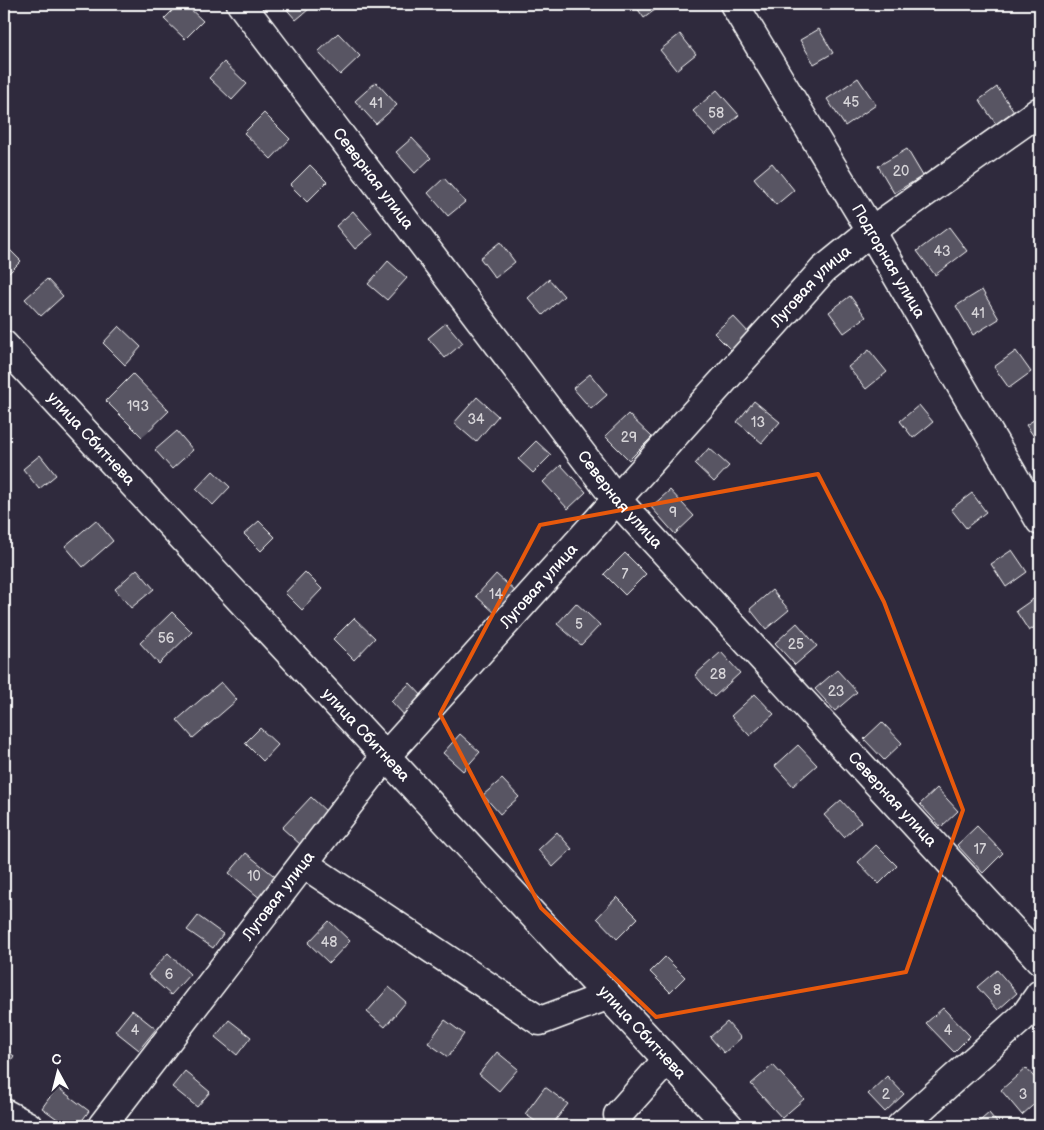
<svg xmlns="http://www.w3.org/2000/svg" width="1044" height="1130" font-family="'Balsamiq Sans',sans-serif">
  <rect width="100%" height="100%" fill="#2f2a3d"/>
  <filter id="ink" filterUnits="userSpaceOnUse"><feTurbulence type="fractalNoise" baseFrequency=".02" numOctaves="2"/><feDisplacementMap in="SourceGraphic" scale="10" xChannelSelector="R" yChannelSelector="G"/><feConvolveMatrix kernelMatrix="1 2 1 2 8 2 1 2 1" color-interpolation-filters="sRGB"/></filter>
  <g filter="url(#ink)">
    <!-- building -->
    <g fill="#595564" stroke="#fff">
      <polygon points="179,4 185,4 203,21 185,39 164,19"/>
      <polygon points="282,4 315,4 296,20"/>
      <polygon points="634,4 663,4 644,18"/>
      <polygon points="819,29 833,53 814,64 800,40"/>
      <polygon points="338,33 360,56 340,75 318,52"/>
      <polygon points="680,34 696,54 676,70 660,50"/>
      <polygon points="224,62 247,84 232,100 209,78"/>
      <polygon points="858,78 876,105 845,126 827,99"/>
      <polygon points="376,82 397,105 376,124 355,101"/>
      <polygon points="997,87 1014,111 996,124 979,100"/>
      <polygon points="717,90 739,115 716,136 693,111"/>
      <polygon points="264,113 290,139 271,159 244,133"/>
      <polygon points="412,138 431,158 415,173 396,152"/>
      <polygon points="907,149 923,176 894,193 878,166"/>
      <polygon points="772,163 794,190 776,205 754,178"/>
      <polygon points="310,165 327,182 307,202 290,185"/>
      <polygon points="444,178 465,202 448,216 428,193"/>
      <polygon points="353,211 373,234 355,249 336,226"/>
      <polygon points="949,227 967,251 935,275 917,251"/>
      <polygon points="500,242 515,262 495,278 480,258"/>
      <polygon points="4,244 21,261 4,278"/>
      <polygon points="388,261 407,278 387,300 368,284"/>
      <polygon points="47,279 63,296 41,316 25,299"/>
      <polygon points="549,279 564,296 543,315 528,298"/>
      <polygon points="982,290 999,319 973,335 956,306"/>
      <polygon points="850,296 866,317 844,333 829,312"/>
      <polygon points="733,316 750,334 732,351 714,333"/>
      <polygon points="446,323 463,343 445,358 428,338"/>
      <polygon points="119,326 141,347 125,365 103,343"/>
      <polygon points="869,350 887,372 866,389 848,367"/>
      <polygon points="1016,351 1031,372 1009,388 994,367"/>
      <polygon points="133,374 169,411 142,437 106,401"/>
      <polygon points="590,374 607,395 591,409 573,388"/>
      <polygon points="477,397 498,416 476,442 454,423"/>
      <polygon points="754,401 780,422 762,443 737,422"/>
      <polygon points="919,405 933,422 913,438 900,421"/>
      <polygon points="628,414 652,437 629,460 605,436"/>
      <polygon points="1040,416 1040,439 1037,441 1026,425"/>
      <polygon points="177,431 193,450 172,469 155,450"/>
      <polygon points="536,441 551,455 533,473 518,459"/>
      <polygon points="709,448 729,466 714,482 695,464"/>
      <polygon points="40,455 56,475 39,489 23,469"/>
      <polygon points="561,465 586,492 568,509 543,482"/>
      <polygon points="213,471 230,487 213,505 196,489"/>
      <polygon points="670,490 694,516 675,534 651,507"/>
      <polygon points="972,493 986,512 966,528 951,509"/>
      <polygon points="96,520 113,541 83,567 65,546"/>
      <polygon points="259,521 275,537 261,551 244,534"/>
      <polygon points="1012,550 1027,572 1006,587 991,564"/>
      <polygon points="625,553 646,574 625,595 604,574"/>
      <polygon points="137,569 154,589 131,608 115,589"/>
      <polygon points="305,572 322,589 302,610 285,593"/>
      <polygon points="496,574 516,592 496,614 476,596"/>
      <polygon points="772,590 789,610 766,629 750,609"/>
      <polygon points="1039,595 1040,598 1040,623 1029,631 1016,611"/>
      <polygon points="576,603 600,625 581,645 557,624"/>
      <polygon points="172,612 192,632 159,664 140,643"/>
      <polygon points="354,618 375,638 354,660 333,639"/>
      <polygon points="797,623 817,646 795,665 775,643"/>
      <polygon points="721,652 740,673 714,697 695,675"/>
      <polygon points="837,670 857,692 835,711 815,689"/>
      <polygon points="221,682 237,700 193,738 177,720"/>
      <polygon points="410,683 426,700 407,718 391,701"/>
      <polygon points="755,694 774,714 750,736 731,716"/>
      <polygon points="882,722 902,743 884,760 864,739"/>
      <polygon points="260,728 278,745 263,761 245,743"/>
      <polygon points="460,734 480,752 463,771 443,753"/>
      <polygon points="798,745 817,765 793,786 775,766"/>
      <polygon points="502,779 519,797 500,814 483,795"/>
      <polygon points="937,788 958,811 941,827 920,804"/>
      <polygon points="311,797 329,814 301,845 282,828"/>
      <polygon points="841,800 861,822 844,837 824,815"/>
      <polygon points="977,826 1003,853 983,873 957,845"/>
      <polygon points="557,832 572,849 553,867 538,850"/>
      <polygon points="876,845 897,866 879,884 858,862"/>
      <polygon points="246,853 278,879 261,899 229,873"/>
      <polygon points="617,897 638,918 617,939 597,918"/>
      <polygon points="198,916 223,934 213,948 187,930"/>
      <polygon points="1040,917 1040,931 1033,924"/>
      <polygon points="329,921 350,941 329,963 308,943"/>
      <polygon points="168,953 190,974 171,995 148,975"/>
      <polygon points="665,957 685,977 670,992 650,972"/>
      <polygon points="997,970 1017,993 998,1010 977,987"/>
      <polygon points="389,987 406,1002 385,1027 367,1012"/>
      <polygon points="943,1008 970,1036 954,1052 926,1023"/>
      <polygon points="132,1010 156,1029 139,1050 115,1031"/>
      <polygon points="229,1020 251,1037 237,1055 215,1037"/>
      <polygon points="445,1020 464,1034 448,1057 428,1043"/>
      <polygon points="727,1022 741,1038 724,1053 710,1037"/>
      <polygon points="4,1048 14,1056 4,1070"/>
      <polygon points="497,1052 518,1069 499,1091 479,1074"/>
      <polygon points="773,1065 804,1099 782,1118 751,1084"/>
      <polygon points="1026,1068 1040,1084 1040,1099 1022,1115 1001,1090"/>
      <polygon points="185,1071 210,1092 197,1107 172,1087"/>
      <polygon points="887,1076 904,1094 885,1112 868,1094"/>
      <polygon points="57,1087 89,1111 78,1126 67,1126 42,1108"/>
      <polygon points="545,1087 568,1104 551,1126 542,1126 525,1114"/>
      <polygon points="989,1113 1000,1126 974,1126"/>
    </g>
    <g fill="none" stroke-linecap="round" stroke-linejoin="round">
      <defs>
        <g id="minor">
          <path id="s1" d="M241,4L616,499L1040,960"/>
          <path id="s2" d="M734,4L871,231L1040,521"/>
          <path id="s3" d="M4,345L729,1126"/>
          <polyline points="304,864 540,1021 607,996"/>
          <polyline points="4,1113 28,1126"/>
          <polyline points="618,1115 667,1060"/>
          <path id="s4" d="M102,1126L385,757L823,270L871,231L1040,111"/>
          <polyline points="901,1126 1026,1014 1040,994"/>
        </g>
      </defs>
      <!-- minor casing -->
      <use href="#minor" stroke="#fff" stroke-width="31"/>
      <!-- minor -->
      <use href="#minor" stroke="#2f2a3d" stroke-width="28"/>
    </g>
  </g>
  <!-- marked area -->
  <path fill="none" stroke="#e8590c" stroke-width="4" stroke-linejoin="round" d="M818,474L884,602L963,810L906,972L656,1017L541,908L440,714L540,525Z"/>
  <g text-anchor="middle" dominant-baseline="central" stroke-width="4" stroke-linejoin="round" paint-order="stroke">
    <!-- number labels -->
    <g font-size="14" fill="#d6d4d8">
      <text x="851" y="102">45</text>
      <text x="376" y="103">41</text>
      <text x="716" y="113">58</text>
      <text x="901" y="171">20</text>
      <text x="942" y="251">43</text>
      <text x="978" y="313">41</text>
      <text x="138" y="406">193</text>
      <text x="476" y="419">34</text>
      <text x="758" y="422">13</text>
      <text x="629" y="437">29</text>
      <text x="673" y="512">9</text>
      <text x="625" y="574">7</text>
      <text x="496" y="594">14</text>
      <text x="579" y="624">5</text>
      <text x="166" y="638">56</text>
      <text x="796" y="644">25</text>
      <text x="718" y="674">28</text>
      <text x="836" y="691">23</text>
      <text x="980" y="849">17</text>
      <text x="254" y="876">10</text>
      <text x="329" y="942">48</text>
      <text x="169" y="974">6</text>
      <text x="997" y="990">8</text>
      <text x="135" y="1030">4</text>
      <text x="948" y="1030">4</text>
      <text x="886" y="1094">2</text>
      <text x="1023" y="1094">3</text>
    </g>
    <!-- street labels -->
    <g font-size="16" fill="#fff" stroke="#2f2a3d">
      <text stroke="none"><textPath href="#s1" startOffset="219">Северная улица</textPath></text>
      <text stroke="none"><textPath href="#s2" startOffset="300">Подгорная улица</textPath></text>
      <text stroke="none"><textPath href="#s4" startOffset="1100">Луговая улица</textPath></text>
      <text stroke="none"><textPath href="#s3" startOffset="128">улица Сбитнева</textPath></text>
      <text stroke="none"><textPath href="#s1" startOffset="624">Северная улица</textPath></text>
      <text stroke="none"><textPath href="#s4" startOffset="695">Луговая улица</textPath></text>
      <text stroke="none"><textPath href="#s3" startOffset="532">улица Сбитнева</textPath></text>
      <text stroke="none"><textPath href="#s1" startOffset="1029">Северная улица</textPath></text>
      <text stroke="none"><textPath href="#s4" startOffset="290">Луговая улица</textPath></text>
      <text stroke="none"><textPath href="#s3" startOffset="938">улица Сбитнева</textPath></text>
    </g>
  </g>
  <!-- margin -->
  <rect width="1044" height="1130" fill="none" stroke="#2f2a3d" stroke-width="20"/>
  <rect x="10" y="10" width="1024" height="1110" fill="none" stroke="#fff" stroke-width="2" filter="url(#ink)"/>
  <!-- north arrow -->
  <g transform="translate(58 1072) rotate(353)" stroke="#2f2a3d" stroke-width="4" paint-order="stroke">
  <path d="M0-4L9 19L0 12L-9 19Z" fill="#ffffff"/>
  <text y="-8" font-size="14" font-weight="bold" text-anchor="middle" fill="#ffffff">С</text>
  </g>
</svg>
